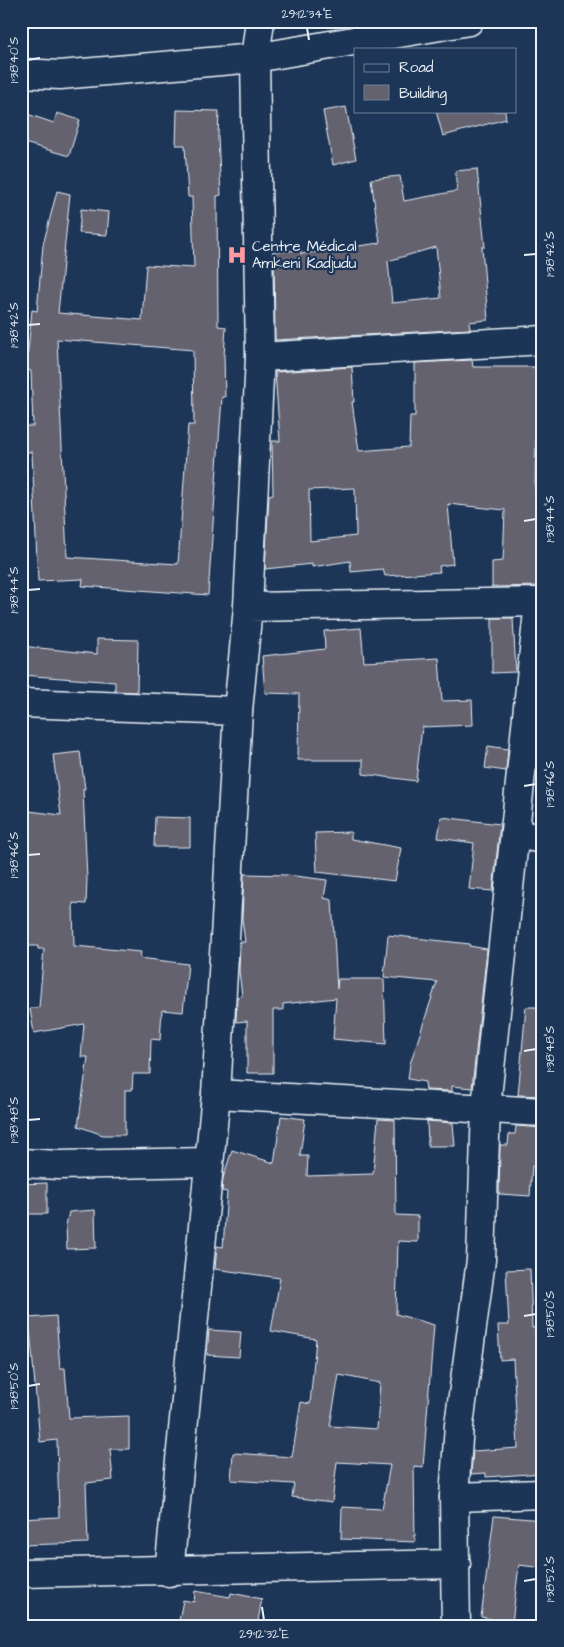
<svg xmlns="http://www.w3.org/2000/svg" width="564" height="1647" font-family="'Architects Daughter',sans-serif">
  <rect width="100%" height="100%" fill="#1d3557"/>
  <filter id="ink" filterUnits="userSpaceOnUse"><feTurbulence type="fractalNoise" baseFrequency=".02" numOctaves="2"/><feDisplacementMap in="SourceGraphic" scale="10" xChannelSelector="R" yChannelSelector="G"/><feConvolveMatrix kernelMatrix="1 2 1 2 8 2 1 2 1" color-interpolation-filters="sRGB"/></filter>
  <g filter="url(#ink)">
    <!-- building -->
    <g fill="#656270" stroke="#e8f1f8" fill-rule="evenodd">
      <polygon points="346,107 356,159 333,165 323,111"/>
      <path d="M177,110L219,111L218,137L221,195L217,196L218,326L226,327L224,356L225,397H222L208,595L82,586L83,579L38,581L32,452H21V426H33L31,371L26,370L32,310L37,311L43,245L57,191L70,194L58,313L142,320L146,265L194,268L192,197H188L185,145H176ZM57,339L193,350L194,425H188L178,564L67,557Z"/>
      <polygon points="436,111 505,111 506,119 443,136"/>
      <polygon points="21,112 54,123 57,113 80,120 69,156 21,142"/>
      <path d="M477,169L485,247H482L488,320L469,322L470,329L275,340L274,252L301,250V254L380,243L371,179L400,176L404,201L457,191L455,171ZM436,247L441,298L392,303L388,261Z"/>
      <polygon points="81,209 109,212 107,235 79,233"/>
      <path d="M472,360L473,367H543V431L536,432L535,490H543V586L492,587V562L503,561L505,510L448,504L453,564L439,566L440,572L385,576L383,569L351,572L350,561L312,567V564L265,569L269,495L273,494L272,441H280L275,372L352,367L354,402H352L359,451L409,447L410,416H415V363ZM355,488L356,536L310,541L309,490Z"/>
      <polygon points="492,618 513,618 516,672 492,673"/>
      <polygon points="361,628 364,662 439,658 442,701 472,700 473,725 422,727 416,781 363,774 363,760 298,760 299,694 265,693 262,656 325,649 324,631"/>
      <polygon points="97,639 138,640 137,692 115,691 115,682 21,675 21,646 97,654"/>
      <polygon points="488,746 508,749 506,771 485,768"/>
      <polygon points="80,752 85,789 83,789 87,879 86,904 73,903 74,946 141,952 140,958 188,964 183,1012 162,1010 160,1040 151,1039 150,1074 133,1074 132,1090 125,1090 125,1135 103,1135 78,1126 88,1057 81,1057 84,1024 34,1033 30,1009 39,1007 44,949 38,949 38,946 21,946 21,810 61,815 53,755"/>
      <polygon points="155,817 190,818 190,847 154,847"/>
      <polygon points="441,817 500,824 493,891 469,889 474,843 438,838"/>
      <polygon points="351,832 351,839 401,848 395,881 317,872 315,833"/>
      <polygon points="244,874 287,875 327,880 324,898 332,900 337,989 338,979 384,979 386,1044 333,1039 336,998 283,1004 283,1010 273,1010 273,1073 247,1073 247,1021 236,1022 237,997 242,996 239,971 240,942 245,942 242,919"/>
      <polygon points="388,935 470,944 469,946 487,949 472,1088 452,1086 452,1091 426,1090 425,1082 408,1079 410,1064 437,982 384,977"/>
      <polygon points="526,1007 543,1007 543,1096 518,1095"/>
      <path d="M281,1116L305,1119L300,1156H308L307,1176L373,1174L378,1119L395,1120L396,1215L418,1216V1242L398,1241L396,1314L434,1325L423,1467L414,1466L415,1542L341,1539L342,1507L382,1509L390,1465L337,1462L332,1502L292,1497L294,1484L231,1480L233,1453L292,1457L301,1402L310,1404L316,1339L271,1331L280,1278L215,1269L217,1246L223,1247L227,1192L222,1191L223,1178L232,1150L274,1163ZM339,1375L380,1383L377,1429L330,1426Z"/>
      <polygon points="427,1121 453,1123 455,1146 428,1146"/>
      <polygon points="516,1126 543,1128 543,1167 532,1166 530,1196 499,1194 500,1145 508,1145 509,1134 515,1134"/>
      <polygon points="47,1183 47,1214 21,1214 21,1184"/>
      <polygon points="95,1210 96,1248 67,1249 66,1225 69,1212"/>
      <polygon points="530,1269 532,1328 543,1327 543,1364 540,1365 543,1473 486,1477 486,1473 471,1474 473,1451 518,1448 513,1359 500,1360 498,1325 509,1325 506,1270"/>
      <polygon points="56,1316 60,1368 65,1368 69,1418 129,1416 129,1449 110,1449 113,1480 86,1483 88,1543 21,1545 21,1519 59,1517 57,1440 40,1442 29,1318"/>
      <polygon points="209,1330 241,1332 239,1357 207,1355"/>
      <polygon points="494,1516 543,1520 543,1568 519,1565 512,1623 481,1617"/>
      <polygon points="195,1591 230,1597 231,1593 262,1599 257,1626 178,1626 183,1600 194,1602"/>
    </g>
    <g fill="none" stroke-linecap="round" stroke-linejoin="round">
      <defs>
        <g id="minor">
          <polyline points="21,73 60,75 255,58 469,21"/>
          <polyline points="260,357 543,340"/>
          <polyline points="248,607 260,357 255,58 260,21"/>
          <polyline points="21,703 238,711 248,607 543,602"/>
          <polyline points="515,834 543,839"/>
          <polyline points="216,1094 543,1112"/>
          <polyline points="21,1163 59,1165 208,1162"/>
          <polyline points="454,1497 543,1494"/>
          <polyline points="169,1572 216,1094 238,711"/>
          <polyline points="21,1573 456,1564"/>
          <polyline points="456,1626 454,1497 459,1425 481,1260 486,1107 539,602"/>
        </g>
      </defs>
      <!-- minor casing -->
      <use href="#minor" stroke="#e8f1f8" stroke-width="31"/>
      <!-- minor -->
      <use href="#minor" stroke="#1d3557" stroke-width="28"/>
    </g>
  </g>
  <!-- ticks -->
  <path fill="none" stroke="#e8f1f8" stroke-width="2" d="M307,28L309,40M28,60L40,58M524,255L536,254M28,325L40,324M524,521L536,519M28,590L40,589M524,786L536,784M28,855L40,854M524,1051L536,1049M28,1120L40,1119M524,1316L536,1314M28,1386L40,1384M524,1581L536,1579M262,1607L264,1620"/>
  <!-- icons -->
  <defs>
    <symbol id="hospital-bare" viewBox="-9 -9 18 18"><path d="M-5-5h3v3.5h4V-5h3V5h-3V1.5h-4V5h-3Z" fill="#ff9aa2" stroke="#1d3557" stroke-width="2.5" paint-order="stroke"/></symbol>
  </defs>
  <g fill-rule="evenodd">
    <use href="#hospital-bare" x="223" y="241" width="28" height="28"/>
  </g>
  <g text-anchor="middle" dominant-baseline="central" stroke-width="4.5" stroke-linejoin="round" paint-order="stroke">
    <!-- poi labels -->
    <g font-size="15" fill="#e8f1f8" stroke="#1d3557" text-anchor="start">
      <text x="252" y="246">Centre Médical<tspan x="252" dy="17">Amkeni Kadjudu</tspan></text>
    </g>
  </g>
  <!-- margin -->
  <rect width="564" height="1647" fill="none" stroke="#1d3557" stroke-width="55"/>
  <!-- legend -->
  <rect x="354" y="48" width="162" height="65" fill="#1d3557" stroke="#6e8097"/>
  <rect x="364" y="64" width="25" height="8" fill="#1d3557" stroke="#6e8097"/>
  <text x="399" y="72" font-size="15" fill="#e8f1f8">Road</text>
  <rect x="364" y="85" width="25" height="15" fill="#656270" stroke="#6e8097"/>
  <text x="399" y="98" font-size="15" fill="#e8f1f8">Building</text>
  <rect x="28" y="28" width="508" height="1592" fill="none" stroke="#e8f1f8" stroke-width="2"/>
  <g font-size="12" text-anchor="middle" fill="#e8f1f8">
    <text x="307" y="18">29°12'34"E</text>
    <text transform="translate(14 60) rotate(-90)" y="4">1°38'40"S</text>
    <text transform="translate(550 254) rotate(-90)" y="4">1°38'42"S</text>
    <text transform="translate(14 325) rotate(-90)" y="4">1°38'42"S</text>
    <text transform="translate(550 519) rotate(-90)" y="4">1°38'44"S</text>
    <text transform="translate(14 590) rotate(-90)" y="4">1°38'44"S</text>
    <text transform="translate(550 784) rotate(-90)" y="4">1°38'46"S</text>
    <text transform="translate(14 855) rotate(-90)" y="4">1°38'46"S</text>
    <text transform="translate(550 1049) rotate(-90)" y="4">1°38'48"S</text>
    <text transform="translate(14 1120) rotate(-90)" y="4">1°38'48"S</text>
    <text transform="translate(550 1314) rotate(-90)" y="4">1°38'50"S</text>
    <text transform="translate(14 1386) rotate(-90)" y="4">1°38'50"S</text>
    <text transform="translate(550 1579) rotate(-90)" y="4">1°38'52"S</text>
    <text x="264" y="1638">29°12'32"E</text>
  </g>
</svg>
